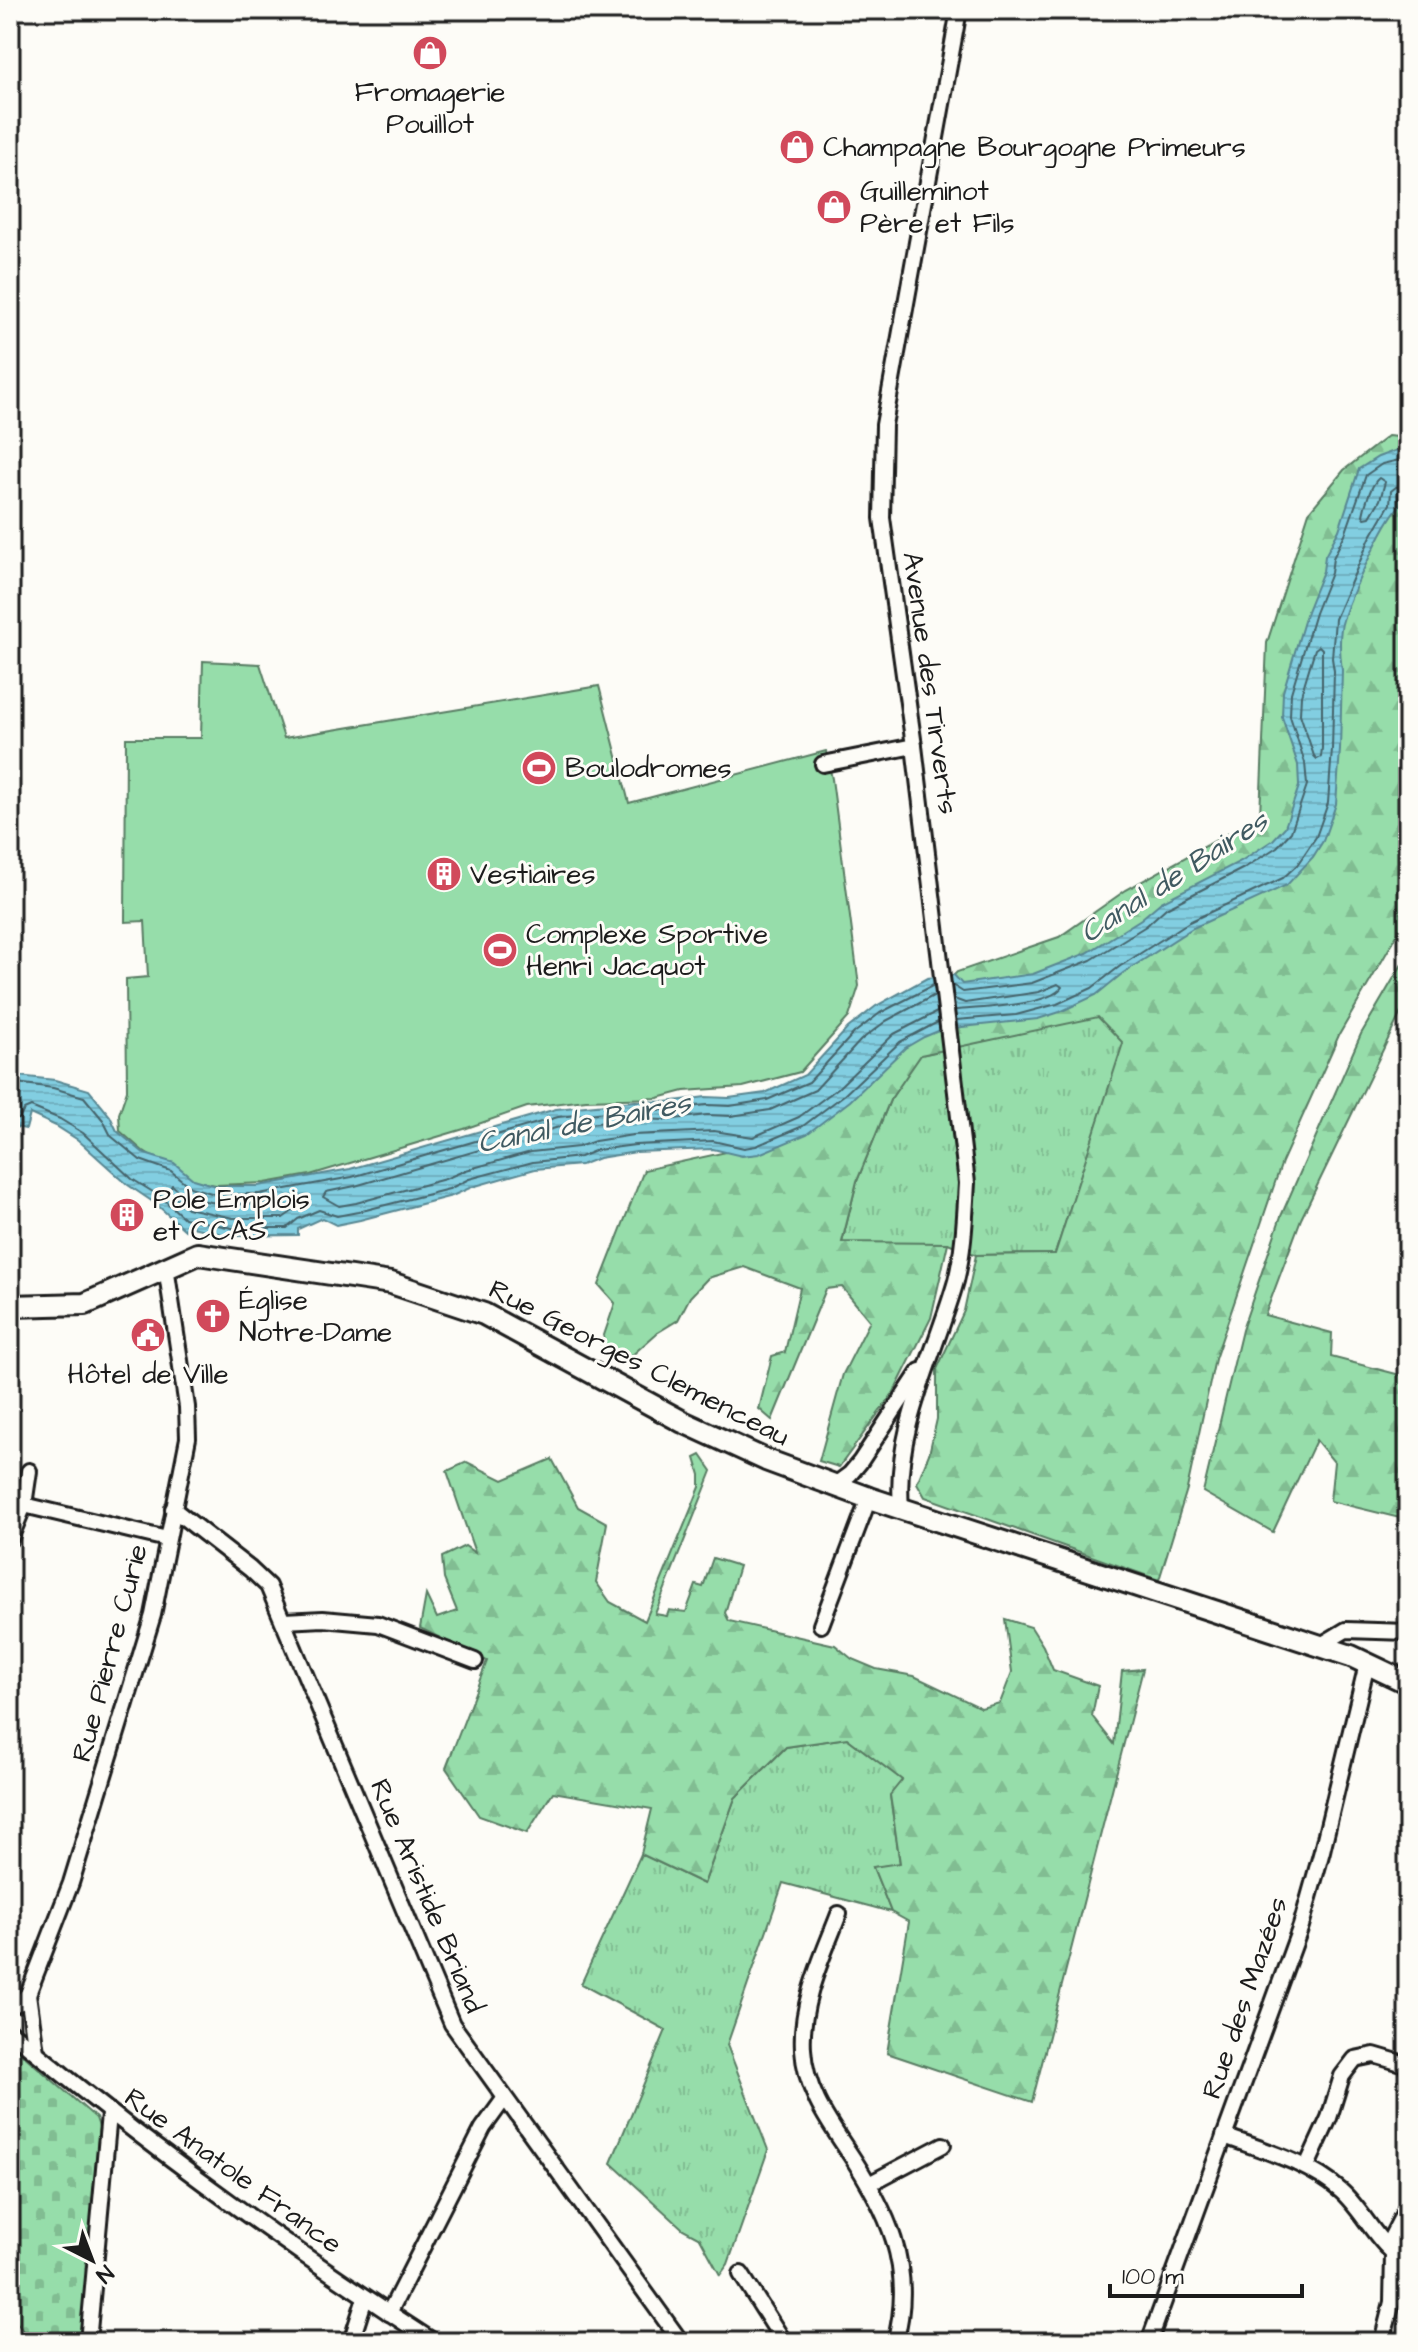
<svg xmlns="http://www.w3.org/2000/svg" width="1418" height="2352" font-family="'Architects Daughter',sans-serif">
  <defs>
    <pattern id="grass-tufts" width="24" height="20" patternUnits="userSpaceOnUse" patternTransform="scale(2)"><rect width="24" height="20" fill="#96ddaa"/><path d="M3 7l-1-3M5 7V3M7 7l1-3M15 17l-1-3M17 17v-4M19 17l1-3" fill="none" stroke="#81bd92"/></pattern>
    <pattern id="forest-firs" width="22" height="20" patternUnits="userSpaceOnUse" patternTransform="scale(2)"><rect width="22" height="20" fill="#96ddaa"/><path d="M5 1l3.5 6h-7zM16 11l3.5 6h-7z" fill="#81bd92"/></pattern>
    <pattern id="cemetery-stones" width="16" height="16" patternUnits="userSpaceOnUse" patternTransform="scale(2)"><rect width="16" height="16" fill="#96ddaa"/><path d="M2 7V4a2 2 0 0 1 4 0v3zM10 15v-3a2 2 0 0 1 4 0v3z" fill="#81bd92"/></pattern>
    <pattern id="water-rules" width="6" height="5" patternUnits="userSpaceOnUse" patternTransform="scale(2)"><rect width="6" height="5" fill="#82cee1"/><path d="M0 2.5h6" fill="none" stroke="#70b0c0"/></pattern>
  </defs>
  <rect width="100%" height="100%" fill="#fdfcf7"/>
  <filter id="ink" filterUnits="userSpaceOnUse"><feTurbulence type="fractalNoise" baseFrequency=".0125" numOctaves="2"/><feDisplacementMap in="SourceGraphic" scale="16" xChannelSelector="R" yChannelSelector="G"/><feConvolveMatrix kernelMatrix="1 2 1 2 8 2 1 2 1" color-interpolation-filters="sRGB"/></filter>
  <g filter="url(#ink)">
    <!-- grass -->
    <g fill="url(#grass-tufts)" stroke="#597c63" stroke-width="2">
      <polygon points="1098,1016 1124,1043 1055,1254 976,1255 948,1243 842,1243 857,1181 890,1100 920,1055"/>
      <polygon points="847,1738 903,1780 890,1796 900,1864 873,1867 891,1912 783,1883 727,2045 768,2150 728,2264 720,2275 700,2238 683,2229 611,2163 666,2030 581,1984 641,1854 704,1884 735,1798 786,1747"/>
    </g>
    <!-- forest -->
    <g fill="url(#forest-firs)" stroke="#597c63" stroke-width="2">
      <polygon points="1388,436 1408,438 1408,916 1339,1035 1282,1162 1215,1359 1187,1489 1159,1580 925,1497 917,1483 929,1454 937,1419 937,1369 964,1311 976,1255 1055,1254 1123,1043 1098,1017 921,1055 890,1100 857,1181 842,1242 948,1243 931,1318 894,1392 839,1467 819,1461 843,1374 870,1321 842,1287 826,1289 772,1420 759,1409 772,1356 785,1352 800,1288 744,1267 708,1278 690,1297 678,1320 657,1333 629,1358 601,1344 615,1303 599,1285 644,1170 790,1138 957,972 1059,937 1126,890 1260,816 1267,643 1309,512 1344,470"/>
      <polygon points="1408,954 1408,998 1301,1219 1265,1315 1332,1333 1331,1357 1408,1377 1408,1520 1330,1501 1334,1462 1316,1440 1273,1532 1203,1492 1242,1330 1281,1216 1361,1034"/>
      <polygon points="701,1455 712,1471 655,1614 667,1616 669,1610 686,1612 696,1585 703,1587 713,1558 739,1566 725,1613 729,1621 835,1645 852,1659 876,1669 914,1676 981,1708 1000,1703 1012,1672 1005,1619 1031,1627 1043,1646 1053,1670 1098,1686 1092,1716 1114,1744 1122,1671 1143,1669 1032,2102 887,2053 909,1922 891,1912 873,1867 900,1863 890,1795 902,1780 847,1738 786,1747 735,1798 704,1884 641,1854 652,1809 553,1792 527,1833 479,1816 446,1768 487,1661 420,1628 426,1595 437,1618 457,1611 444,1579 442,1557 465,1546 475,1553 447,1471 467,1462 503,1480 552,1459 578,1507 607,1523 596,1582 610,1602 645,1621 700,1487 700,1475 695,1458"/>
    </g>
    <!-- cemetery -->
    <polygon fill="url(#cemetery-stones)" stroke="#597c63" stroke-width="2" points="14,2047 96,2118 99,2127 81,2342 31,2342 10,2313 10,2048"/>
    <!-- pitch -->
    <polygon fill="#96ddaa" stroke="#597c63" stroke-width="2" points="203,661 260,664 284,738 599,686 629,803 826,751 832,779 859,986 849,1017 800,1072 743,1087 684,1091 658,1098 586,1100 527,1107 464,1129 310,1175 265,1183 216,1185 187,1179 144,1152 120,1131 119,1114 127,1090 126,979 148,977 145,921 125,922 126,738 201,738"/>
    <!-- water -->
    <path fill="url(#water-rules)" stroke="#598792" stroke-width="2" d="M1397,450H1408V492L1398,495L1399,507C1384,521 1349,599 1343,620C1338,635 1340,655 1342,670L1340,750L1336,804L1323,841L1313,857L1287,885L1193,928L1123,973L1096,995L1060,1012L1038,1019L943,1029L924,1037L905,1048L850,1101L807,1134L759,1154L742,1156L713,1149L636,1152L599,1158L581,1165L535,1169L472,1187L452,1196L360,1220L336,1225L322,1218L298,1229V1235L231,1236L188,1226L185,1230L156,1204L128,1185L78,1140L56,1126L30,1114L26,1129L10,1126V1075L55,1080L89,1090L110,1116L117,1131L145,1154L174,1163L193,1179L216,1186H258L350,1169L556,1109L635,1101L666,1102L706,1097L729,1098L765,1093L805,1075L848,1028L876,1006L927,978L954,975L962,984L1033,974L1087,953L1141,919L1161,902L1241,861L1273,840L1285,827L1299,786L1298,765L1282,717L1283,692L1307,611L1323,571L1325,556L1339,530L1359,469L1378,457Z"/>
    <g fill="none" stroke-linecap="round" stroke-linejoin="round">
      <!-- shore -->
      <g stroke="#45636b" stroke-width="2">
        <path d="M1379,478L1385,482L1380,500L1370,517L1365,518L1363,515C1365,505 1371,484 1379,478Z"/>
        <polygon points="1319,646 1322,649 1322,748 1321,757 1317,759 1314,756 1300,714 1301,695 1315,649"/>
        <polyline points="952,985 963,992 1032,983 1091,960 1146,926 1166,908 1246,867 1277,847 1291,832 1307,785 1305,763 1290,716 1291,693 1315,613 1331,573 1333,558 1346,532 1366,475 1382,464 1408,458"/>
        <polyline points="935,995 886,1021 861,1040 815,1090 770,1110 731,1116 707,1115 666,1120 635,1119 559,1127 355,1186 326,1192 323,1197 339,1206 356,1203 445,1179 466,1170 531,1152 578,1147 595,1141 633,1135 714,1131 753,1137 799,1117 838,1088 894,1034 937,1012"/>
        <path d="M954,999L965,1003L1039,992L1058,984L1062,987C1050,1006 978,1008 955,1010"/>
        <polyline points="956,1020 1016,1015 1057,1004 1092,988 1119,967 1189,922 1283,878 1297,865 1316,837 1328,803 1332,749 1334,671 1332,658 1335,619 1370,538 1390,504 1391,491 1396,487 1408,485"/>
        <polyline points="10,1082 53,1088 84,1097 103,1120 111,1136 140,1160 171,1171 190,1187 215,1194 259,1194 352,1177 558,1117 635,1109 666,1110 707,1105 730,1106 767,1100 809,1082 854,1033 880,1013 934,985"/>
        <polyline points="10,1119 19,1119 24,1110 31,1107 60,1119 83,1133 132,1179 161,1197 184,1218 232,1228 287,1228 298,1219 319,1210 337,1216 358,1212 449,1189 469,1179 533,1162 580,1157 597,1150 635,1145 713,1141 744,1148 756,1146 803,1126 844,1095 900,1042 938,1022"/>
        <path d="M172,1185C177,1189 181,1194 188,1196C225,1210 264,1203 303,1197L307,1201L283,1218H233L187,1208L169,1191Z"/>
      </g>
      <defs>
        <g id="minor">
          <polyline points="823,764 914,746"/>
          <polyline points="835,1485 850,1474 860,1462 920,1371"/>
          <polyline points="24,1505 29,1471"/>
          <path d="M901,1507C894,1429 935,1355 956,1281C964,1249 965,1216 967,1183L914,746L882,518L884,425L959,10"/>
          <polyline points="173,1509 250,1569 268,1586 452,2024 681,2342"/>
          <polyline points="10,1539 24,1505 167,1539"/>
          <polyline points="284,1621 323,1619 378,1624 475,1661"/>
          <polyline points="821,1625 869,1498"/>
          <polyline points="1324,1647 1326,1642 1346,1630 1408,1632"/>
          <path d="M839,1914C823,1956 800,2002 803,2049C805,2087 825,2117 846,2148C887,2209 916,2267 895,2342"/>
          <polyline points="28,1994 36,2052"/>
          <polyline points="10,2006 21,2002 28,1994 71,1883 153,1615 188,1438 187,1407 166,1267"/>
          <path d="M10,2031C144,2143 287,2247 434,2342"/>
          <path d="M1224,2136C1265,2151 1308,2162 1341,2191C1365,2212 1379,2249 1408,2262"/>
          <polyline points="1307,2166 1329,2118 1342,2076 1355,2059 1374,2055 1408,2065"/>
          <polyline points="869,2184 943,2145"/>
          <polyline points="1387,2246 1408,2205"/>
          <polyline points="741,2274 784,2342"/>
          <polyline points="389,2313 483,2128 504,2099"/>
          <polyline points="88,2342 109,2114"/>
          <polyline points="351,2342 365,2298"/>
          <polyline points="1149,2342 1301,1926 1322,1851 1367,1664"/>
          <polyline points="1382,2342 1392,2302 1393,2255"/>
        </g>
        <polyline id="secondary" points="10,1306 85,1304 198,1254 391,1283 484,1314 683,1422 766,1460 869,1498 1351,1656 1408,1683"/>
      </defs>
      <!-- minor casing -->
      <use href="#minor" stroke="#1c1c1c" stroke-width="20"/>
      <!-- secondary casing -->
      <use href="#secondary" stroke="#1c1c1c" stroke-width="26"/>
      <!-- minor -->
      <use href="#minor" stroke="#fdfcf7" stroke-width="14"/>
      <!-- secondary -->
      <use href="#secondary" stroke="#fdfcf7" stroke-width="20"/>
    </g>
  </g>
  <!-- icons -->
  <defs>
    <symbol id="shop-disc" viewBox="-11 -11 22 22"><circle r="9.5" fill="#d1495b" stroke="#fdfcf7"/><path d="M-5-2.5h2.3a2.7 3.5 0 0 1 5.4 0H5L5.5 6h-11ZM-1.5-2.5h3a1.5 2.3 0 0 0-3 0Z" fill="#fff"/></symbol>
    <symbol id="stadium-disc" viewBox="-11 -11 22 22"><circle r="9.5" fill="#d1495b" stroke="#fdfcf7"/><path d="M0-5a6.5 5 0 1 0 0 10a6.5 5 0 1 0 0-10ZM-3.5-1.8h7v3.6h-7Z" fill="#fff"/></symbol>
    <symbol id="building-disc" viewBox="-11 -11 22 22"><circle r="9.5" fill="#d1495b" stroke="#fdfcf7"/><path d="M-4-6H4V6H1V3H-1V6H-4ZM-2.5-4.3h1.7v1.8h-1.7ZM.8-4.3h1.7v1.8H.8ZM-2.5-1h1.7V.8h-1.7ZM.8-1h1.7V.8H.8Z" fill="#fff"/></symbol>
    <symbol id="church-disc" viewBox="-11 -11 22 22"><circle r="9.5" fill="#d1495b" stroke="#fdfcf7"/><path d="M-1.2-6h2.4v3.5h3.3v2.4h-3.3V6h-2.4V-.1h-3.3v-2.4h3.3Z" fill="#fff"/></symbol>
    <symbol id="civic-disc" viewBox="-11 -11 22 22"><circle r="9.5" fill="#d1495b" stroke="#fdfcf7"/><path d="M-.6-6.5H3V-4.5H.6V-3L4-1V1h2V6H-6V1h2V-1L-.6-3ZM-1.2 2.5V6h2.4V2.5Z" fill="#fff"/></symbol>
  </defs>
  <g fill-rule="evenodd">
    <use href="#shop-disc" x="410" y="33" width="40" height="40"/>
    <use href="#shop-disc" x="777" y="127" width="40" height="40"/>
    <use href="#shop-disc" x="814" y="187" width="40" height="40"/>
    <use href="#stadium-disc" x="519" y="748" width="40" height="40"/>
    <use href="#building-disc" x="424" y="854" width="40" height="40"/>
    <use href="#stadium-disc" x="480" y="930" width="40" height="40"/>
    <use href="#building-disc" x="107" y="1195" width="40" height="40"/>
    <use href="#church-disc" x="193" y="1296" width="40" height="40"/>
    <use href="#civic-disc" x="128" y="1315" width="40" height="40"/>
  </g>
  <g text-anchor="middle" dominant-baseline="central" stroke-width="6" stroke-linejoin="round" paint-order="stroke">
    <!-- poi labels -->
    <g font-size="28" fill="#1c1c1c" stroke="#fdfcf7" text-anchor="start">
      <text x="430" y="92" text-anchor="middle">Fromagerie<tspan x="430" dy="32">Pouillot</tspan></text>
      <text x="823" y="147">Champagne Bourgogne Primeurs</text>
      <text x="860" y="191">Guilleminot<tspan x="860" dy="32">Père et Fils</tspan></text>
      <text x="565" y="768">Boulodromes</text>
      <text x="470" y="874">Vestiaires</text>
      <text x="526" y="934">Complexe Sportive<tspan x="526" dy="32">Henri Jacquot</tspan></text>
      <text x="153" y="1199">Pole Emplois<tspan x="153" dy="32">et CCAS</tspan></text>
      <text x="239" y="1300">Église<tspan x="239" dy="32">Notre-Dame</tspan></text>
      <text x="148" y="1374" text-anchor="middle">Hôtel de Ville</text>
    </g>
    <!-- street labels -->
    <g font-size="28" fill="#1c1c1c" stroke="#fdfcf7">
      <text transform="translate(930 683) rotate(82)">Avenue des Tirverts</text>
      <text transform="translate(639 1363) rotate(27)">Rue Georges Clemenceau</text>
      <text transform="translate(110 1653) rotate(-75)">Rue Pierre Curie</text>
      <text transform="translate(427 1896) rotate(67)">Rue Aristide Briand</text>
      <text transform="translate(1245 1998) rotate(-71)">Rue des Mazées</text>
      <text transform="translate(233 2171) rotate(36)">Rue Anatole France</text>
    </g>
    <!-- water labels -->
    <g font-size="30" font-style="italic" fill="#405a61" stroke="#fdfcf7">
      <text transform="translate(1174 877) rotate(-33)">Canal de Baires</text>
      <text transform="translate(584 1123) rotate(-11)">Canal de Baires</text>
    </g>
  </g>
  <!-- margin -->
  <rect width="1418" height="2352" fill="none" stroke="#fdfcf7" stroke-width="40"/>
  <rect x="20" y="20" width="1378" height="2312" fill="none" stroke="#1c1c1c" stroke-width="3" filter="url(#ink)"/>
  <!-- north arrow -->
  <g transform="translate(92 2260) rotate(138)" stroke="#fdfcf7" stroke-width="6" paint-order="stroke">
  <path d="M0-6L14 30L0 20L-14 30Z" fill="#1c1c1c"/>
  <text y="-12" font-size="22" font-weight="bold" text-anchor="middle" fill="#1c1c1c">N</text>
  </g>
  <!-- scale -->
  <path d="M1110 2284v12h192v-12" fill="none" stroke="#1c1c1c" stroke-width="4"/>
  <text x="1122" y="2284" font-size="24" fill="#1c1c1c" stroke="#fdfcf7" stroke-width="6" paint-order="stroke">100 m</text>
</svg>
